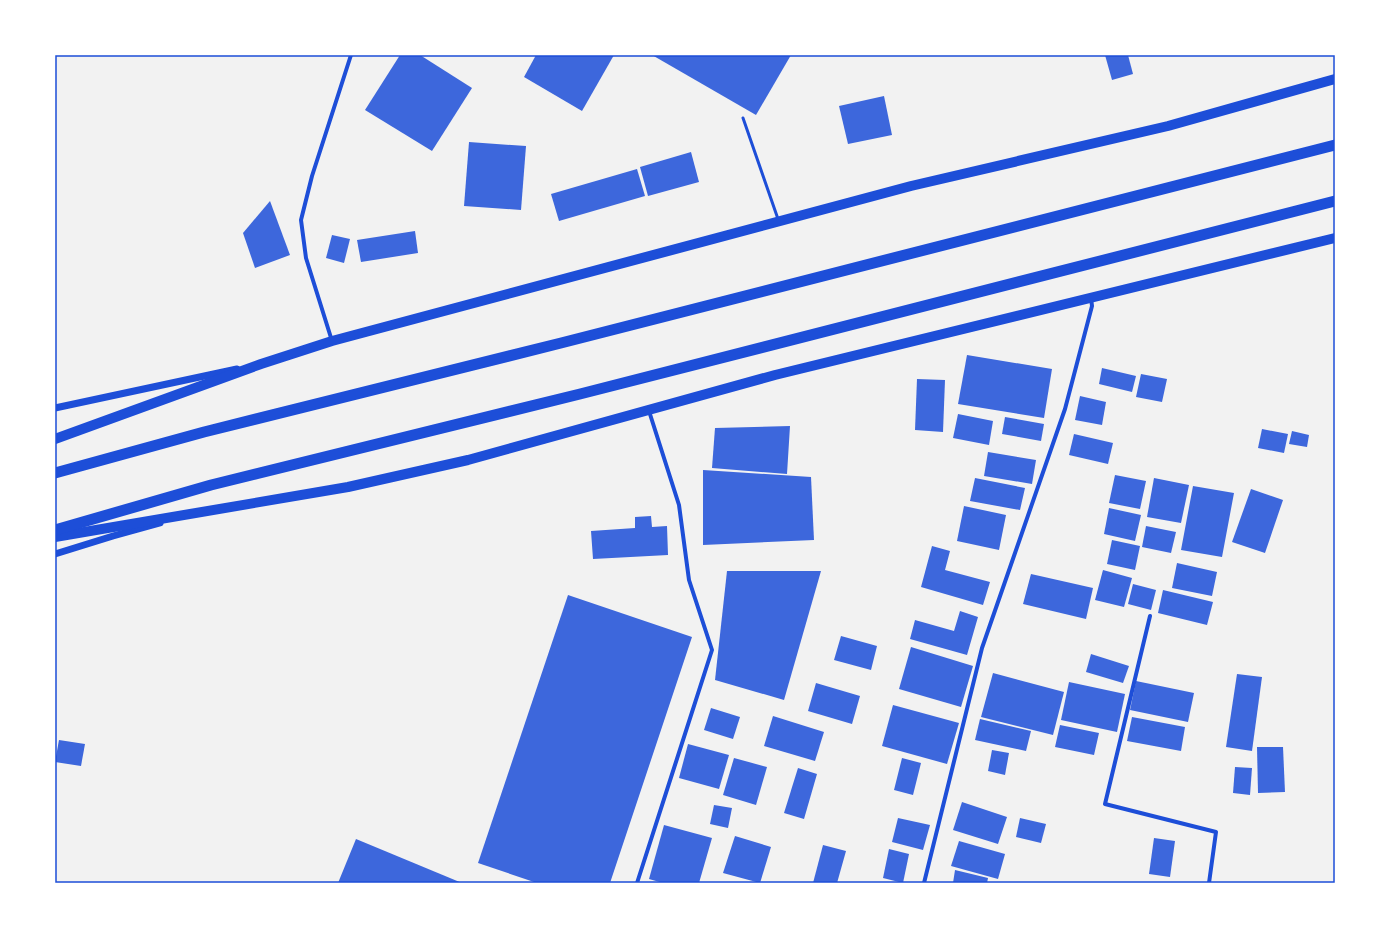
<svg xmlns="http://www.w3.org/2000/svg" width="1390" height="938" font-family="Poppins,sans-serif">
  <rect width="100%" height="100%" fill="#f2f2f2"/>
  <!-- building -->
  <g fill="#3d67dc">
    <polygon points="400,55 420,55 472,88 432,151 365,110"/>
    <polygon points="536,55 614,55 582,111 524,77"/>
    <polygon points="652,55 791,55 756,115"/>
    <polygon points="1105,55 1128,55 1133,74 1112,80"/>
    <polygon points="884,96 892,135 848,144 839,106"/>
    <polygon points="469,142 526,146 521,210 464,206"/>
    <polygon points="691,152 699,182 648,196 640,167"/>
    <polygon points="637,169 645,196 559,221 551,194"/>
    <polygon points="270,201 290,255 255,268 243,233"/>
    <polygon points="415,231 418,253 361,262 357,240"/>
    <polygon points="332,235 350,239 344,263 326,258"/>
    <polygon points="967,355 1052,369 1044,418 958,404"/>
    <polygon points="1102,368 1136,376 1132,392 1099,384"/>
    <polygon points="1141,374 1167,379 1162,402 1136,397"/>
    <polygon points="917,379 945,380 943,432 915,430"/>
    <polygon points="1080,396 1106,402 1102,425 1075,420"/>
    <polygon points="958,414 993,421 989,445 953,438"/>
    <polygon points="1005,417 1044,424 1041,441 1002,434"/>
    <polygon points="790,426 787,474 712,468 715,428"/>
    <polygon points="1262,429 1288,434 1284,453 1258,448"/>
    <polygon points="1292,431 1309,435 1307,447 1289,444"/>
    <polygon points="1074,434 1113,443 1108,464 1069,455"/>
    <polygon points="988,452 1036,460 1032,484 984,476"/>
    <polygon points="703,470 811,477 814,540 703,545"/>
    <polygon points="1115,475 1146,481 1140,509 1109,503"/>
    <polygon points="975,478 1025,488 1020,510 970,501"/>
    <polygon points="1154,478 1189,485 1181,523 1147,517"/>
    <polygon points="1193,486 1234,493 1222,557 1181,550"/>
    <polygon points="1251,489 1283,500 1265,553 1232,542"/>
    <polygon points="964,506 1006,515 999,550 957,541"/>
    <polygon points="1109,508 1141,515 1135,541 1104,534"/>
    <polygon points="651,516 652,527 667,526 668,555 593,559 591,531 635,528 635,517"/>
    <polygon points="1146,526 1176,532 1171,553 1142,547"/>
    <polygon points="1112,540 1140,546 1135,570 1107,564"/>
    <polygon points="932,546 950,551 945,570 990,582 983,605 921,587"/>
    <polygon points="1177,563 1217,572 1212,596 1172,588"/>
    <polygon points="1103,570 1132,578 1124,607 1095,600"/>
    <polygon points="727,571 821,571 784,700 715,680"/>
    <polygon points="1031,574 1093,588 1086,619 1023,604"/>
    <polygon points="1133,584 1156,590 1151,610 1128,604"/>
    <polygon points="1163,590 1213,602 1207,625 1158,613"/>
    <polygon points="568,595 692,637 610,883 537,883 478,863"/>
    <polygon points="960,611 978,617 967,655 910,639 915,620 954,631"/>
    <polygon points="841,636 877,646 871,670 834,660"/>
    <polygon points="911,647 973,666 961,707 899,689"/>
    <polygon points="1091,654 1129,666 1123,683 1086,672"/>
    <polygon points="993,673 1064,692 1053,735 981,717"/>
    <polygon points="1237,674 1262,677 1252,751 1226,747"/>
    <polygon points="1136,681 1194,693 1188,722 1130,710"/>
    <polygon points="1069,682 1125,694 1117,732 1061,720"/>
    <polygon points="816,683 860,696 852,724 808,711"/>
    <polygon points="893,705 959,723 947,764 882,746"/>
    <polygon points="711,708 740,717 733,739 704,730"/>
    <polygon points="773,716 824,732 815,761 764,746"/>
    <polygon points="1132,717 1185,727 1181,751 1127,741"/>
    <polygon points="980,719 1031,731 1026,751 975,740"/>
    <polygon points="1060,725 1099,733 1094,755 1055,747"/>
    <polygon points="59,740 85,744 81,766 55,762"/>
    <polygon points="688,744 729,755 719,789 679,778"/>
    <polygon points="1257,747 1283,747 1285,792 1258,793"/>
    <polygon points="992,750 1009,753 1005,775 988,771"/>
    <polygon points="734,758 767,767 756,805 723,795"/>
    <polygon points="902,758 921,763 913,795 894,790"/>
    <polygon points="1235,767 1252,768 1250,795 1233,793"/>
    <polygon points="798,768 817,774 804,819 784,813"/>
    <polygon points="962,802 1007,817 998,844 953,830"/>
    <polygon points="714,805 732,808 728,828 710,824"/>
    <polygon points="898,818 930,825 923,850 892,842"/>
    <polygon points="1020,818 1046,824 1041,843 1016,837"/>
    <polygon points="664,825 712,838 699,883 663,883 649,879"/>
    <polygon points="735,836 771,847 760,883 723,873"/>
    <polygon points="1154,838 1175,841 1170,877 1149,874"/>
    <polygon points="356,839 462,883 338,883"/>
    <polygon points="959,841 1005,854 998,879 951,866"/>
    <polygon points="823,845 846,851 837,883 813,883"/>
    <polygon points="889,849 909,854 903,883 883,878"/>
    <polygon points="955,870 988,878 987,883 953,883"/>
  </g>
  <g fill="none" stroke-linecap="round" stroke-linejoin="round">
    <!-- service -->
    <polyline stroke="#1d4ed8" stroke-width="3" points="743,118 778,219"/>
    <!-- minor -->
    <g stroke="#1d4ed8" stroke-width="4">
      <polyline points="332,341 306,258 301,220 312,176 351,55"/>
      <polyline points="1150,616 1105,804 1216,832 1209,883"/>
      <polyline points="637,883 712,650 689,580 679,505 649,411"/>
      <polyline points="924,883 982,648 1065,409 1092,306 1091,298"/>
    </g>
    <!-- tertiary -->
    <g stroke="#1d4ed8" stroke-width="7">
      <polyline points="55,408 237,369"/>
      <polyline points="55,554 113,536 160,523"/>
    </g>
    <!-- primary -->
    <g stroke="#1d4ed8" stroke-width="10">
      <polyline points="55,439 261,364 332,341 911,186 1168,126 1335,79"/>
      <polyline points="55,537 348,487 468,460 775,375 1335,238"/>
    </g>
    <!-- trunk -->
    <g stroke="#1d4ed8" stroke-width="11">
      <polyline points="55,473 204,432 561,343 1335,145"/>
      <polyline points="55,530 211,485 580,394 1335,201"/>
    </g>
  </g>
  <!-- border -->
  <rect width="1390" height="938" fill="none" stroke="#ffffff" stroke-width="112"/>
  <rect x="56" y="56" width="1278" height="826" fill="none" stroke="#1d4ed8" stroke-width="1.5"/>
</svg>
